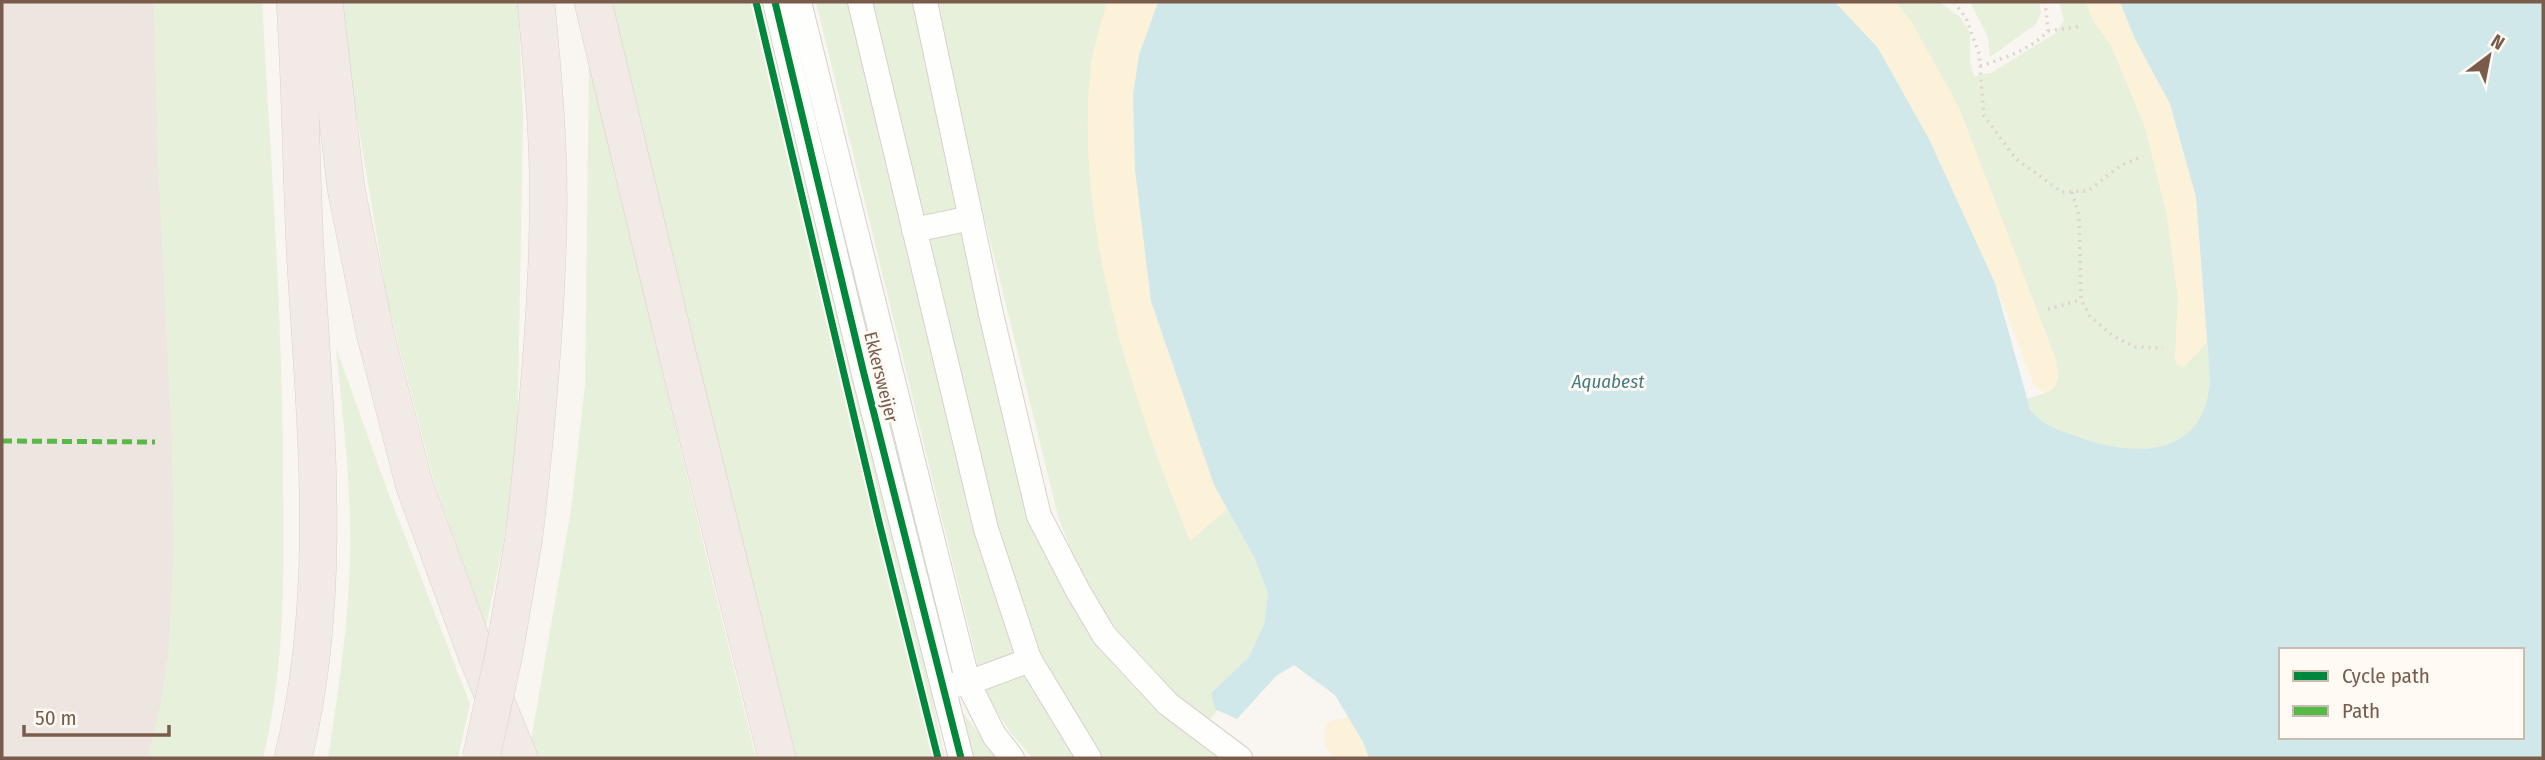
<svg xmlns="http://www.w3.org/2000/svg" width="2545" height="760" font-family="'Fira Sans Condensed',sans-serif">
  <rect width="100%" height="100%" fill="#f9f5f0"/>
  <!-- industrial -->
  <polygon fill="#ede5e0" points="2,2 154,2 158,154 172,438 174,546 169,652 161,704 148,758 2,758"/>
  <!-- green -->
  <g fill="#e7f0db">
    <path d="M154,2H262C271,162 283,323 283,484C284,575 285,669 263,758H148L161,704L169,652L174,546L172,438L158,154Z"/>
    <polygon points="342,2 518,2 523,119 517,450 504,540 486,626 434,481 388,304 346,50"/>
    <polygon points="610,2 763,2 928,678 945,758 792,758"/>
    <polygon points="816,2 915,2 1071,593 1225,758 1033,758 1014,737 985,694"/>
    <path d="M934,2H1107L1091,61L1096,224L1119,338L1156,454L1191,540L1227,509L1255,559L1268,593L1264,624L1249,657L1211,693L1215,708L1218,710L1207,722C1161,682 1117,638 1087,584C1076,564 1068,541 1059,520L954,94Z"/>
    <path d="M1896,2H1939L1960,17L1970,33V63L1974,76L1991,73L2056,33L2064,20L2059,2H2086L2093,20L2111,45L2145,127L2167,215L2178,298L2175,360L2195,356L2207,342C2208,359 2213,380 2209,396C2194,463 2123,454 2075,436C2052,428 2035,422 2025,399C2053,391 2061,391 2056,360L1959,108L1912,23Z"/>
    <polygon points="1970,2 2039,2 2041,13 2036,24 1990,57 1988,37"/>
    <polygon points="589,64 707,559 756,758 532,758 529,752 571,510 585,385"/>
    <path d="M336,348L389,495L470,704L458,758H328C338,693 348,627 350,561C352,490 343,419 336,348Z"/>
    <polygon points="962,712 998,758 972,758"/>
  </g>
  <!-- sand -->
  <g fill="#fbf2d9">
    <path d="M1107,2H1158L1139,55L1133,95L1135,170L1151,301L1214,485L1227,509L1190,541C1131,394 1073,224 1091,64C1094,43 1102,22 1107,2Z"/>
    <path d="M1835,2H1896L1912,23L1959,108L2056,360C2059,376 2060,383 2045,393L2034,385L1995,283L1929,139L1878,48Z"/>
    <polygon points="2086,2 2120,2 2135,39 2170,104 2196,197 2207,342 2184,367 2177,365 2175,360 2178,298 2167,215 2145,127 2111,45 2093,20"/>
    <polygon points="1348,717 1363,742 1369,758 1332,758 1323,739 1328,722"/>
  </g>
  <!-- water -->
  <path fill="#d0e8ea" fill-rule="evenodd" d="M1158,2H1835L1878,48L1929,139L1995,283L2030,409C2041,425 2058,430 2076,436C2134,458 2207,459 2210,378L2196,197L2170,104L2135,39L2120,2H2543V758H1369L1363,742L1335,695L1294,665L1276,676L1237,719L1215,709L1211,693L1249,657L1264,624L1268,593L1255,559L1214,485L1151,301L1135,170L1133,95L1139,55ZM2281,650H2522V737H2281Z"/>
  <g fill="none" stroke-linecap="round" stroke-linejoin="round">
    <defs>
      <g id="minor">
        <polyline points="775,2 863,370 961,758"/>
        <polyline points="799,2 968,683 994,735 1012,758"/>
        <polyline points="860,2 986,529 1029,659 1089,758"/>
        <polyline points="925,2 991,314 1039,516 1078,591 1104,635 1168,704 1240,758"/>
        <polyline points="914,230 971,218"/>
        <polyline points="954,685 968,683 1030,660"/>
      </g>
      <g id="highway">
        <polyline points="324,2 346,188 375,333 414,484 476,653 519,758"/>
        <polyline points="593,2 674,340 777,758"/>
        <path d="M524,537C536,433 546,329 548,225C550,151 543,75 536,2"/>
        <path d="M293,758C333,597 316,431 306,267C301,179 301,90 295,2"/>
      </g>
    </defs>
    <!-- minor casing -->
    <use href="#minor" stroke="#d7d1cb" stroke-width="26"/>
    <!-- highway casing -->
    <use href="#highway" stroke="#dad1cc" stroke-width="38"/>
    <!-- path -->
    <g stroke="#dcd5d0" stroke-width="3.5" stroke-dasharray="2 5" stroke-linecap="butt">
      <polyline points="1954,2 1966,18 1979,54 1984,116 2016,159 2062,192 2088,191 2120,166 2143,156"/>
      <polyline points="2048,31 2082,26"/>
      <path d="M1980,66C2005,58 2030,50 2048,31L2045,2"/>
      <polyline points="2072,192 2079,216 2081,300 2090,316 2113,336 2135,347 2163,348"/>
      <polyline points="2048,309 2081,300"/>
    </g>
    <!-- minor -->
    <use href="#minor" stroke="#fefefd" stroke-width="24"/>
    <!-- highway -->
    <use href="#highway" stroke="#f2eae7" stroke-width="37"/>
    <defs>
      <polyline id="highway-bridge" points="481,758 504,654 524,537"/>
    </defs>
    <!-- highway-bridge casing -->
    <use href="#highway-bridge" stroke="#dad1cc" stroke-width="38" stroke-linecap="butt"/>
    <!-- highway-bridge -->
    <use href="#highway-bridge" stroke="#f2eae7" stroke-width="37"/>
    <!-- quiet -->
    <polyline stroke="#58b947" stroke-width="5" stroke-dasharray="10 5" stroke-linecap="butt" points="2,441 155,442"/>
    <defs>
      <g id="cycleway">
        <polyline points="756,2 880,526 938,758"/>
        <polyline points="775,2 863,370 961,758"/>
      </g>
    </defs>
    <!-- cycleway casing -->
    <use href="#cycleway" stroke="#fffaf3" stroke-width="11"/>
    <!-- cycleway -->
    <use href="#cycleway" stroke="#00873e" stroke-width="7"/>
  </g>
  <g text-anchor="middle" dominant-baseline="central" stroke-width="6" stroke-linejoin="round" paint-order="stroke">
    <!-- street labels -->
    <g font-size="18" fill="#7a5c4d" stroke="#fffaf3">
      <text transform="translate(881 377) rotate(76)">Ekkersweijer</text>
    </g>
    <!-- water labels -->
    <g font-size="19" font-style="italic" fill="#437c86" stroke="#fffaf3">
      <text x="1608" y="381">Aquabest</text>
    </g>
  </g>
  <!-- border -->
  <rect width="2545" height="760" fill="none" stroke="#7a5c4d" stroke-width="7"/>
  <!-- legend -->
  <rect x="2279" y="648" width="245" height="91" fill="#fffaf3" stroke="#cabbb1" stroke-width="2"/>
  <rect x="2293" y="671" width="35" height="10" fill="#00873e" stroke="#cabbb1" stroke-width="2"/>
  <text x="2342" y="683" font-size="21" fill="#7a5c4d">Cycle path</text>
  <rect x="2293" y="706" width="35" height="10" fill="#58b947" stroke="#cabbb1" stroke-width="2"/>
  <text x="2342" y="718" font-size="21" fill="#7a5c4d">Path</text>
  <!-- north arrow -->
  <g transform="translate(2489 56) rotate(32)" stroke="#fffaf3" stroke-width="5" paint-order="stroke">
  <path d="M0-5L12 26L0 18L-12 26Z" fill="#7a5c4d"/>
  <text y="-10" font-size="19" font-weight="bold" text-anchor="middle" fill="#7a5c4d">N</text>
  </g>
  <!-- scale -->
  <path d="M24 725v10h145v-10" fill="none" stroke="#7a5c4d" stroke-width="3.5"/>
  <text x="35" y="725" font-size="21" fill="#7a5c4d" stroke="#fffaf3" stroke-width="5" paint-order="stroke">50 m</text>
</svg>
